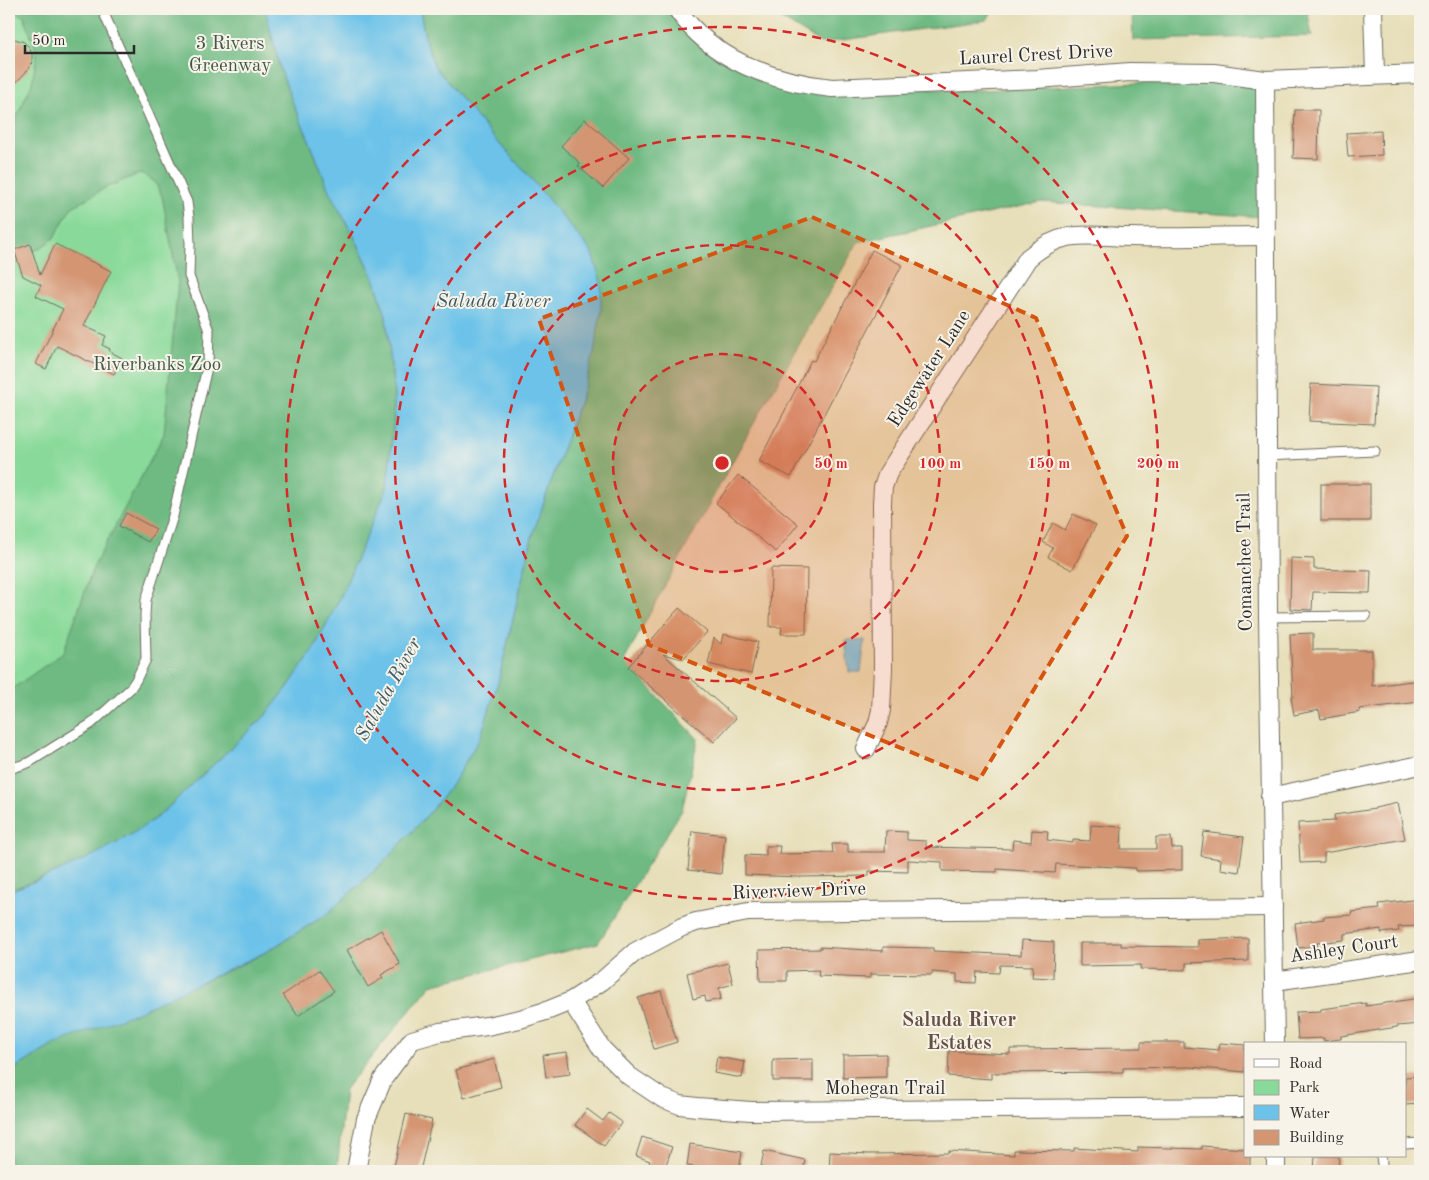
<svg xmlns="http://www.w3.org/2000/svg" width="1429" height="1180" font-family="'Old Standard TT',serif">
  <rect width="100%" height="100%" fill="#f7f3e8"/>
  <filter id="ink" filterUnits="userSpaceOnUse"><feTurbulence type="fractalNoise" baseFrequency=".02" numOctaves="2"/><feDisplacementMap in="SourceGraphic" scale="10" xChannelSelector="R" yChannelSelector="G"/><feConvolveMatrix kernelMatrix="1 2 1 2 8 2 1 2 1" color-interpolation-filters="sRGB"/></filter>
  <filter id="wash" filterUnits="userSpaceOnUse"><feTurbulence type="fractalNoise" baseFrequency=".0096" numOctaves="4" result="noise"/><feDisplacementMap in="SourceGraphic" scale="20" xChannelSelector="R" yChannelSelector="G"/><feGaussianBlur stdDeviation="1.12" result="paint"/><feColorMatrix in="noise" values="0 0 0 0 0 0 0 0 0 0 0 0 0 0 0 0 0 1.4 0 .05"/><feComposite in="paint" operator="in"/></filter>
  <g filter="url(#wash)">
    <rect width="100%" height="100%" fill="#e7dfb9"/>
    <!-- green -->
    <polygon fill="#89da9a" stroke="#5a8262" points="9,9 141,9 277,511 9,778"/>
    <!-- forest -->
    <g fill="#6eba82" stroke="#4c7256">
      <polygon points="9,9 265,9 280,68 292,101 310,142 330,193 358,244 374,278 386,316 394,392 394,420 387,488 341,596 313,650 288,687 264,717 160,815 148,824 114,846 75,865 9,891 9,691 63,653 93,568 164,434 178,282 162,196 155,182 141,173 105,188 71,208 54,238 39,249 26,253 9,262 9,134 32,83 37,54 24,16 9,11"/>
      <polygon points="421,9 669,9 778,79 962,91 1269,77 1263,217 1041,202 858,242 742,444 624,661 698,739 682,810 598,943 431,985 345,1089 337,1171 9,1171 9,1072 55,1044 232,969 266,952 327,914 385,861 429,813 451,786 481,736 499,679 533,533 582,395 591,251 528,175 495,139 435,67 426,43 421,16"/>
      <polygon points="765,9 993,9 987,20 821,43"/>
      <polygon points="1132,9 1307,9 1312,36 1133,40"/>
    </g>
    <!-- water -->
    <g fill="#6cc2e9" stroke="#4c768a">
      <path d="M265,9H421V16L426,43L435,67L495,139L528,175L591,251L601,282V312L594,353L582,395L533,533L499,679L481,736L451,786L429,813L385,861L327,914L266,952L133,1014L55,1044L9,1072V891C63,871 113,849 160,815L264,717L288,687L313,650L341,596L387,488L394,420V392L386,316L374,278L358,244L330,193L310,142L292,101L280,68Z"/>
      <polygon points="845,640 865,640 861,672 849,672"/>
    </g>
    <g id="blocks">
      <!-- building -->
      <g fill="#d49573">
        <polygon points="9,37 24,42 29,47 32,54 32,62 30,67 25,73 9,90"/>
        <polygon points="1295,110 1319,110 1318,159 1293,158"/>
        <polygon points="585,119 629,158 603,188 578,166 580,163 561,146"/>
        <polygon points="1381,131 1382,155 1348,157 1346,133"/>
        <polygon points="30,244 40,275 55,244 111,271 84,326 106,336 102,345 110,349 109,351 122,358 114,374 57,346 46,369 36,364 63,309 36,296 41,285 23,276 14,250"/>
        <polygon points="872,250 902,265 791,477 759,461 811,360 814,361"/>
        <polygon points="1311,384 1376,387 1374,424 1309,421"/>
        <polygon points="738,475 798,524 776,552 716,503"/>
        <rect x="1321" y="484" width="49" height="37"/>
        <polygon points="126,513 156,529 148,542 119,526"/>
        <polygon points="1073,514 1096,525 1072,570 1048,557 1053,548 1043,542 1053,523 1065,530"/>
        <polygon points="1291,558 1314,559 1314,569 1371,571 1370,593 1313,592 1312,610 1290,609"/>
        <polygon points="771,568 807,569 806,634 781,634 782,627 770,627"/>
        <polygon points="679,608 707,632 683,659 663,654 736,718 714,742 628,667"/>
        <polygon points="1313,633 1313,650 1372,650 1372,686 1420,680 1420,702 1359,709 1360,712 1321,719 1319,710 1294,715 1291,697 1293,697 1290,634"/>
        <polygon points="723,634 758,642 751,674 708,664 714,638 721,644"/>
        <polygon points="1398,803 1405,839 1324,853 1324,862 1300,863 1298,823 1335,821 1334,815 1375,809 1375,808"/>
        <polygon points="1091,825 1122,827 1121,849 1156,849 1156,837 1171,837 1172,848 1182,848 1182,870 1136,871 1136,868 1056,864 1055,873 997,869 997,872 942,871 942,862 908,860 908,872 869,871 869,876 799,877 745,875 745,855 766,856 766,846 780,846 779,854 833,853 832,844 848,844 848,852 885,852 886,831 907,832 907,840 926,841 926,847 1012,849 1013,840 1031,842 1032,830 1048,831 1047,840 1073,843 1073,840 1090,841"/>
        <polygon points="692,831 725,835 721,874 688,870"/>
        <polygon points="1204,832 1244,837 1239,872 1220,869 1221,859 1201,856"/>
        <polygon points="1420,899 1420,926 1398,927 1399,931 1381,933 1381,929 1344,934 1344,940 1317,943 1317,946 1298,948 1295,923 1324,919 1323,917 1352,915 1351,912 1380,909 1379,904"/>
        <polygon points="381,930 400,964 381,975 383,978 368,987 347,950"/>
        <polygon points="1248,938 1248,961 1186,963 1186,970 1140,969 1141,965 1080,966 1080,943 1121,943 1121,946 1198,947 1198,940"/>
        <polygon points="1022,940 1054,942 1053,978 1032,977 1033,966 1000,965 999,973 977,972 976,983 957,982 957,974 932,972 932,975 870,974 870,978 818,976 819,970 787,971 787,981 760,981 759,950 820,949 820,947 883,951 883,947 933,948 933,951 1021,955"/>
        <polygon points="728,963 733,984 719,988 721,999 706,1002 705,996 693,999 687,973"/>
        <polygon points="319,970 334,991 298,1016 283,995"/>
        <polygon points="661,991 677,1042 654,1049 638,998"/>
        <polygon points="1420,998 1420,1024 1397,1026 1397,1027 1341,1036 1341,1039 1324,1041 1324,1038 1298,1039 1296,1012 1321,1011 1321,1009 1366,1003 1366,1006"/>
        <polygon points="1141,1042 1184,1042 1184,1047 1219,1050 1220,1043 1245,1045 1245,1072 1189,1067 1123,1068 1123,1072 991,1073 991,1079 948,1076 949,1051 1010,1054 1010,1049 1141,1048"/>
        <polygon points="567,1052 570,1074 546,1077 543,1055"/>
        <polygon points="886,1054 886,1077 843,1078 843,1055"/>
        <polygon points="717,1057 745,1062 742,1078 714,1073"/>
        <polygon points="494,1059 501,1087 464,1098 456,1070"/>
        <polygon points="813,1059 813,1081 773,1081 773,1060"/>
        <polygon points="1420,1076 1420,1104 1405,1105 1405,1077"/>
        <polygon points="587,1109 603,1121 609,1113 622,1122 604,1146 575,1125"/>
        <polygon points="406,1114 432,1120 420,1171 393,1171"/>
        <polygon points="642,1137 672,1147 664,1171 646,1171 650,1161 636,1156"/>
        <polygon points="690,1144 742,1152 739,1171 711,1171 711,1169 687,1166"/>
        <polygon points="1202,1146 1245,1149 1245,1156 1250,1156 1250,1168 1236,1167 1236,1171 1123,1167 1123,1171 1058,1169 1058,1171 829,1171 830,1152 869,1154 949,1153 949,1151 1014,1155 1014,1150 1074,1151 1074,1148 1138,1152 1138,1147 1202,1149"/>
        <polygon points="764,1151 805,1160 803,1171 760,1171"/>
        <polygon points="1315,1156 1339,1156 1338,1171 1314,1171"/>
      </g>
    </g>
  </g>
  <g filter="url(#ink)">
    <use href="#blocks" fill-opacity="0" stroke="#6d6a5d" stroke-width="1"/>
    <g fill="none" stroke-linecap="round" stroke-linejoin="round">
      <defs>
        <g id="service">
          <polyline points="1266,456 1375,451"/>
          <polyline points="1268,617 1366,616"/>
          <polyline points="9,769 28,763 91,724 130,689 136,680 146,659 145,615 146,600 173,516 208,363 209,331 189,276 190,244 189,217 187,202 102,9"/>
          <polyline points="1405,1144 1420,1143"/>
          <polyline points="1381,1156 1383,1171"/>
        </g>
        <g id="minor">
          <path d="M677,9C712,60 773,82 832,88L1037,79L1130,72L1214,73L1265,80L1420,74"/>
          <polyline points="1373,9 1375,75"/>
          <polyline points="1265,80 1268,617 1275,1044"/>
          <path d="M866,749L878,723L881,710L883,669L882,503L883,487L888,473L1028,258C1040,248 1052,240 1068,237C1088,233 1110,237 1130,237C1175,238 1220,236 1265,236"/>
          <polyline points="1270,797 1420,765"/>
          <polyline points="1274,981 1420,960"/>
          <polyline points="571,1001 602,1049 629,1076 662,1098 680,1105 697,1107 751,1111 1245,1107"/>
          <polyline points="1276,1156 1276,1171"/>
          <polyline points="356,1171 366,1119 383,1079 412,1040 440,1032 487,1026 520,1019 549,1010 571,1001 602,981 635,952 682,927 696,922 748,912 1273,907"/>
        </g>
      </defs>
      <!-- service casing -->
      <use href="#service" stroke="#6d6a5d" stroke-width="11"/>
      <!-- minor casing -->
      <use href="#minor" stroke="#6d6a5d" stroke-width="20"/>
      <!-- service -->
      <use href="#service" stroke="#fff" stroke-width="9"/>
      <!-- minor -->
      <use href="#minor" stroke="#fff" stroke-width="18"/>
    </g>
  </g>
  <!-- marked area -->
  <path fill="#d5540f" fill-opacity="0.2" stroke="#d5540f" stroke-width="4" stroke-dasharray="10 6" stroke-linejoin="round" d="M812,217L1036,318L1127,536L979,780L649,645L539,319Z"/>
  <!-- distance rings -->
  <circle cx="722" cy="463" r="109" fill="#d62828" fill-opacity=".12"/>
  <g fill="none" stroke="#d62828" stroke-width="2.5" stroke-dasharray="9 6">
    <circle cx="722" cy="463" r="109"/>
    <circle cx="722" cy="463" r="218"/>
    <circle cx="722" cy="463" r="327"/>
    <circle cx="722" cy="463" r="436"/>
  </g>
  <g text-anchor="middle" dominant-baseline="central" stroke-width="4" stroke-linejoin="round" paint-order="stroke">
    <!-- park labels -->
    <g font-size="19" fill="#425747" stroke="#f7f3e8">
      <text x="230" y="44">3 Rivers<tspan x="230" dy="22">Greenway</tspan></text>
      <text x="157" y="365">Riverbanks Zoo</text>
    </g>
    <!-- street labels -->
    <g font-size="19" fill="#2b2b2b" stroke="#f7f3e8">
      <text transform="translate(1036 56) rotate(-3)">Laurel Crest Drive</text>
      <text transform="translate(930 369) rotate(-57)">Edgewater Lane</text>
      <text transform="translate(1246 562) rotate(-91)">Comanchee Trail</text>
      <text transform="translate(799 892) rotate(-2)">Riverview Drive</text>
      <text transform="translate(1344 950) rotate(-8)">Ashley Court</text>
      <text x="885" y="1089">Mohegan Trail</text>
    </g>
    <!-- water labels -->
    <g font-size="20" font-style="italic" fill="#3e5864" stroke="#f7f3e8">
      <text x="493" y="302">Saluda River</text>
      <text transform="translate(389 690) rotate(-61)">Saluda River</text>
    </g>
    <!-- neighbourhood labels -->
    <g font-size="20" font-weight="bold" fill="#665044" stroke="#f7f3e8">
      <text x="959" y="1021">Saluda River<tspan x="959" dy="23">Estates</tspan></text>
    </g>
  </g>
  <circle cx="722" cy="463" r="8" fill="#d62828" stroke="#f7f3e8" stroke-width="2.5"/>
  <g font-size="15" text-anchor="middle" font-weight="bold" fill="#d62828" stroke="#f7f3e8" stroke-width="4" stroke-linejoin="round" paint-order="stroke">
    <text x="831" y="468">50 m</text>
    <text x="940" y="468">100 m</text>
    <text x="1049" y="468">150 m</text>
    <text x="1158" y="468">200 m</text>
  </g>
  <!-- margin -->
  <rect width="1429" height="1180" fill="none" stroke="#f7f3e8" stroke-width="30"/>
  <!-- legend -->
  <rect x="1244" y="1042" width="162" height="115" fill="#f7f3e8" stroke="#a5a39c"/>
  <rect x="1254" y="1059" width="25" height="8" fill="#ffffff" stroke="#a5a39c"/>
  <text x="1289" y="1068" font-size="15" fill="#2b2b2b">Road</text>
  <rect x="1254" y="1080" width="25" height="15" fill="#89da9a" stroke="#a5a39c"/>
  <text x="1289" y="1092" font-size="15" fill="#2b2b2b">Park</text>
  <rect x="1254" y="1105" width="25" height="15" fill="#6cc2e9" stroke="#a5a39c"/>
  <text x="1289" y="1118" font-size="15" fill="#2b2b2b">Water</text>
  <rect x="1254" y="1130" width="25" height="15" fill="#d49573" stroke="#a5a39c"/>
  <text x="1289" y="1142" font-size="15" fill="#2b2b2b">Building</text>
  <!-- scale -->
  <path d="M25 45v8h109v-8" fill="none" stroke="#2b2b2b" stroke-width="2.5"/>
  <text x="32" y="45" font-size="15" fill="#2b2b2b" stroke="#f7f3e8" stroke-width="4" paint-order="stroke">50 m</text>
</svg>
